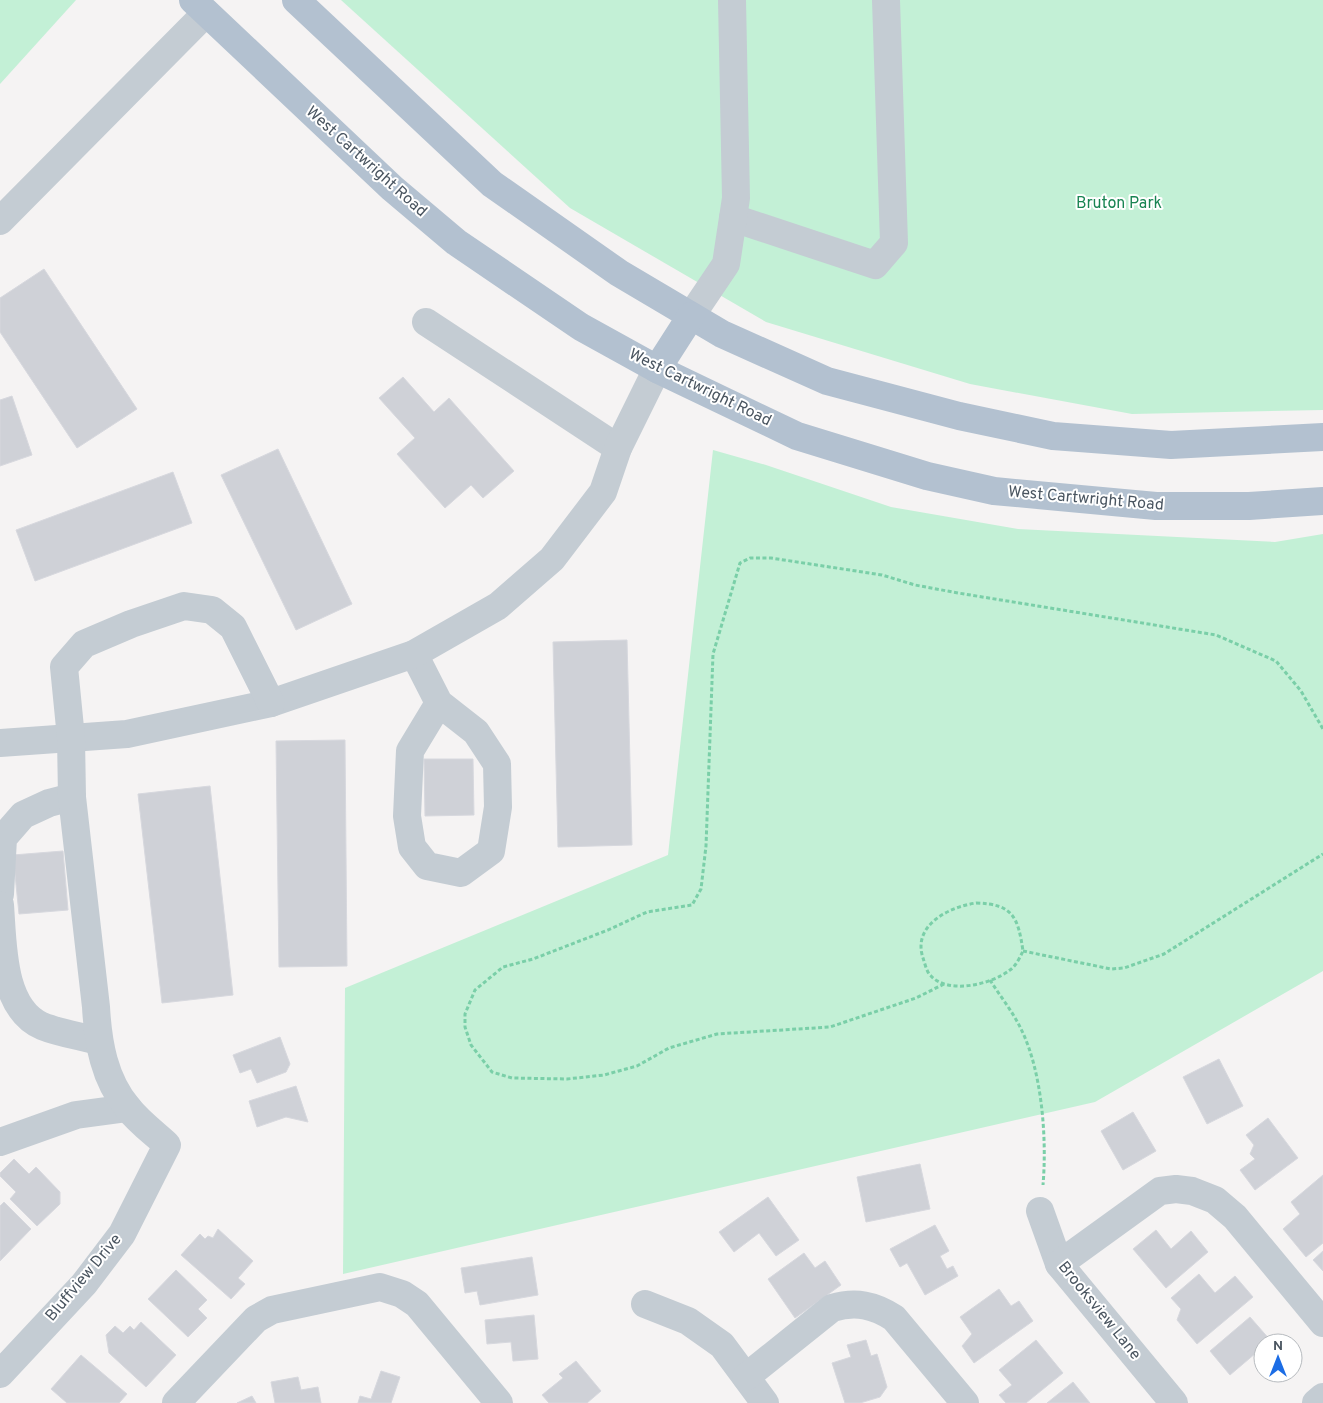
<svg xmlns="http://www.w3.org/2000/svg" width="1323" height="1403" font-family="Overpass,sans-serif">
  <rect width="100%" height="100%" fill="#f5f3f3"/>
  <!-- green -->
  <g fill="#c3f0d6">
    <polygon points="0,0 76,0 0,84"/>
    <polygon points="341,0 1323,0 1323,410 1132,414 970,384 766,322 570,208"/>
    <polygon points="713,450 766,465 891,507 1018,529 1275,542 1323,534 1323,971 1095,1102 343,1274 345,988 668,855"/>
  </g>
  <!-- building -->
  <g fill="#cfd1d7" stroke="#d7d8de">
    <polygon points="44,269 137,409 77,448 0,332 0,298"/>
    <polygon points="403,377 434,412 449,398 514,471 483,498 471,485 445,508 397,454 415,438 379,398"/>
    <polygon points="12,396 32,455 0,466 0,400"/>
    <polygon points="278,449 352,604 296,630 221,475"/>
    <polygon points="173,472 192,523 35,581 16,530"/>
    <polygon points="627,640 632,845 558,847 553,642"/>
    <polygon points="345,740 347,966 279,967 276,741"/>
    <polygon points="424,759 473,759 474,815 425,816"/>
    <polygon points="210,786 233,995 162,1003 138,794"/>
    <polygon points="63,851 68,910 19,914 13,855"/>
    <polygon points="280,1037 290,1064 286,1072 257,1083 251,1069 240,1073 233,1055"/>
    <polygon points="1219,1059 1243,1106 1207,1124 1183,1077"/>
    <polygon points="296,1086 308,1122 286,1117 257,1127 249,1101"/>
    <polygon points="1133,1112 1156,1151 1123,1170 1101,1131"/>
    <polygon points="1268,1118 1298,1158 1255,1190 1240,1170 1255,1159 1250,1154 1254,1145 1246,1135"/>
    <polygon points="14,1159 29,1174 36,1167 60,1192 60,1204 37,1226 10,1199 16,1192 0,1176 0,1173"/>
    <polygon points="920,1164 930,1209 866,1222 857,1177"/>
    <polygon points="1323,1175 1323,1243 1306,1257 1283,1229 1300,1214 1291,1202"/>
    <polygon points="768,1197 799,1240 776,1256 759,1233 734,1252 719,1232"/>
    <polygon points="4,1202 31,1229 0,1261 0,1206"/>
    <polygon points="935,1225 949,1251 940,1256 947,1269 953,1266 958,1276 925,1295 907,1263 900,1267 890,1249"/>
    <polygon points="218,1229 253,1261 238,1278 245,1284 231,1299 181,1255 200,1234 205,1239 208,1236 213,1238"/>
    <polygon points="1156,1230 1171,1249 1191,1231 1208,1252 1166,1288 1133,1249"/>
    <polygon points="1323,1251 1323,1271 1313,1260"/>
    <polygon points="804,1253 815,1268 825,1261 841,1285 795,1318 768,1279"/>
    <polygon points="532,1257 538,1295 480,1305 477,1291 465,1293 461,1268"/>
    <polygon points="176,1270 207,1300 198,1309 207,1318 188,1337 148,1299"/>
    <polygon points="1199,1274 1215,1293 1235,1276 1253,1297 1197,1344 1177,1320 1181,1309 1171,1298"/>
    <polygon points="999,1289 1011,1306 1019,1301 1033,1321 974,1363 962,1346 972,1334 960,1317"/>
    <polygon points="534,1315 538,1359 513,1361 511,1342 487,1344 485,1320"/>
    <polygon points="1250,1317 1271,1341 1263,1343 1263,1347 1230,1375 1210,1351"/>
    <polygon points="141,1322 176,1355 146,1387 109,1353 106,1335 115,1326 123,1333 130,1326 134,1330"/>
    <polygon points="866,1340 871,1356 877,1354 887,1387 880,1397 860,1403 845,1403 832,1363 851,1357 847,1345"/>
    <polygon points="1036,1340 1063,1373 1026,1403 1006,1403 999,1395 1012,1385 999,1370"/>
    <polygon points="81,1355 127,1394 119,1403 67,1403 51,1389"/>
    <polygon points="576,1361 601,1391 587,1403 549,1403 542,1395 563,1378 559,1374"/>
    <polygon points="381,1371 400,1377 391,1403 358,1403 360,1396 371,1399"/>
    <polygon points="298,1377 301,1390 318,1387 321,1403 275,1403 271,1382"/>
    <polygon points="1073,1382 1090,1403 1047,1403"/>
    <polygon points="252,1396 256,1403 237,1403"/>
  </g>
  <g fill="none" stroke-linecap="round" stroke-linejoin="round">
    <!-- path -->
    <g stroke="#7acfa8" stroke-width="3" stroke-dasharray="4 2.5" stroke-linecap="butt">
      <path d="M976,903C1013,904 1018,917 1023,951C1020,957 1016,966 1010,970C992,984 949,995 931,976C927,973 925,964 923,958C912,925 949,907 976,903Z"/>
      <polyline points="1023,951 1111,969 1124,968 1164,954 1323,854"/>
      <path d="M990,980C1000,996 1013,1012 1021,1029C1042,1071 1047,1138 1043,1185"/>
      <polyline points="944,984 916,998 830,1027 717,1034 669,1048 637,1066 604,1075 567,1079 512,1078 492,1072 471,1045 465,1027 465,1014 475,990 503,967 533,959 608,930 647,912 692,905 701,889 706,846 713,654 740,563 750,558 771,558 882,575 915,585 958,593 1216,635 1276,661 1301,691 1323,729"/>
    </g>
    <!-- minor -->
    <g stroke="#c4ccd3" stroke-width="28">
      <polyline points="733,218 875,265 894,243 886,0"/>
      <polyline points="0,221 206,13"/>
      <polyline points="691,316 726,264 736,198 732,0"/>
      <polyline points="426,322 618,448"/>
      <polyline points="414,654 439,703 476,732 497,764 498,807 491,851 461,873 427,866 412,847 407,816 410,751 439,703"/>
      <polyline points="0,743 127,734 271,703 414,654 498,606 552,559 603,492 618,448 657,369"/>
      <polyline points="0,894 3,838 23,815 49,803 72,797"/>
      <path d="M0,905C3,943 1,1008 42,1026C59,1033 80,1036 98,1041"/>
      <polyline points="0,1142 76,1115 128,1108"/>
      <polyline points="1040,1211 1059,1264 1174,1403"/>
      <polyline points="1059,1264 1160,1191 1176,1189 1192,1191 1215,1200 1235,1217 1323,1323"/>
      <polyline points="645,1304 688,1321 722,1345 765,1403"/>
      <path d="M0,1374L84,1284L122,1234L167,1145C154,1133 139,1122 128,1108C104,1079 98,1043 96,1007L72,797L71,738L64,667L84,644L131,624L184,606L212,610L233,627L271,703"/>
      <path d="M746,1377L832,1308C856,1301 874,1305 894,1318L965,1403"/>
      <polyline points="176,1403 256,1319 272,1310 380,1287 402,1294 417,1304 499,1403"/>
      <polyline points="1316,1403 1323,1397"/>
    </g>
    <!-- major -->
    <g stroke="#b3c1d0" stroke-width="28">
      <polyline points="193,0 392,188 456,242 581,327 657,369 797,436 927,476 994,491 1156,506 1249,506 1323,501"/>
      <polyline points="296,0 492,184 619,273 722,334 827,381 959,416 1053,436 1171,445 1323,437"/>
      <polyline points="657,369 691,316"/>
    </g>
  </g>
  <g text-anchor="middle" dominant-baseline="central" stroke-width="4" stroke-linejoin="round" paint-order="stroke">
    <!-- street labels -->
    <g font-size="16" fill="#4a5560" stroke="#fff">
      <text transform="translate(366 162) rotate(42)">West Cartwright Road</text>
      <text transform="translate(700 388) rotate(26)">West Cartwright Road</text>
      <text transform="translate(1086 499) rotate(5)">West Cartwright Road</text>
      <text transform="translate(84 1278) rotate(-50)">Bluffview Drive</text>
      <text transform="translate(1099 1311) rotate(51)">Brooksview Lane</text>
    </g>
    <!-- park labels -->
    <g font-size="16" fill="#188452" stroke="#fff">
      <text x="1119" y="204">Bruton Park</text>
    </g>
  </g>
  <!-- north arrow -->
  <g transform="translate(1278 1358)"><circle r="24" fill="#ffffff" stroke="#b7bbbf"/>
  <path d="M0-4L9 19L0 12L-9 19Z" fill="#1c6de5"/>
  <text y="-8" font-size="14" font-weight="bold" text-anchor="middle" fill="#4a5560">N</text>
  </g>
</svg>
